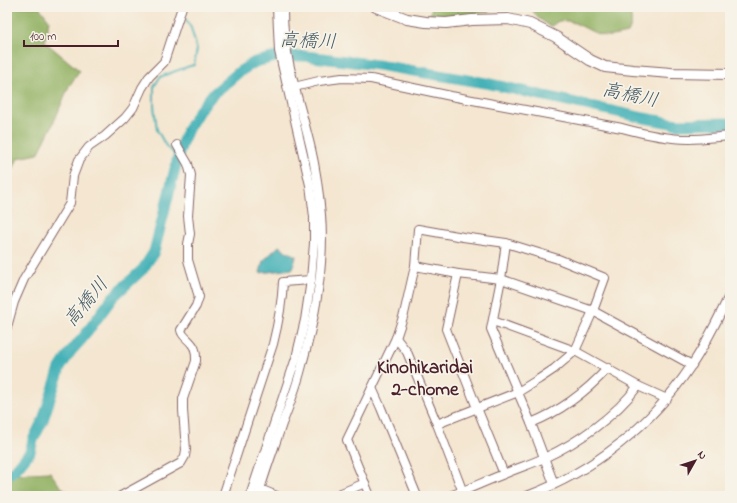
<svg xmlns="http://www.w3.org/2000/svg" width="737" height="503" font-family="'Indie Flower','Klee One',sans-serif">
  <rect width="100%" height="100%" fill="#f7f3e8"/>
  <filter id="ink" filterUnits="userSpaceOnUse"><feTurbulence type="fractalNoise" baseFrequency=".025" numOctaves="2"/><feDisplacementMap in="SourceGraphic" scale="8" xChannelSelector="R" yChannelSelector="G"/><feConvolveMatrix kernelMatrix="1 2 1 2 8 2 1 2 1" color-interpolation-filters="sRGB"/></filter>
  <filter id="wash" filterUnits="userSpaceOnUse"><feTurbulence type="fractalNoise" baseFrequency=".012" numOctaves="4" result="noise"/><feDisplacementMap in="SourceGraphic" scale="16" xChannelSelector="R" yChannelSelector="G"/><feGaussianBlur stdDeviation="0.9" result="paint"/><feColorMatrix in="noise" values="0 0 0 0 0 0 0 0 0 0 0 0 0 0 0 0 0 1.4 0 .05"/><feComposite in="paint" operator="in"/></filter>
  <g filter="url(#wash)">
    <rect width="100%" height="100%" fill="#f4e6d0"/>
    <!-- forest -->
    <g fill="#95b468" stroke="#706a4a">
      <polygon points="7,7 39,7 49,20 45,42 80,71 69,86 53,124 38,154 18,158 11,174 7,180"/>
      <polygon points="432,7 492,7 489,12 429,18"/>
      <path d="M530,7H628C632,18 633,23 628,33C621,34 612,37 606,36C590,34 575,18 559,21C556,22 553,25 551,27L537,17Z"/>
      <polygon points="50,472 60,486 74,496 7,496 7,476 29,473"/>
    </g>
    <!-- water -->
    <polygon fill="#3eafb5" stroke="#446770" points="279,246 286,251 296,256 293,269 260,273 263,261"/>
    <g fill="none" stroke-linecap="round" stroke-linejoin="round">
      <!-- stream -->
      <path stroke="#3eafb5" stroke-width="2" d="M178,157L166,146L157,130L154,106V87L160,77C171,73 182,68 194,65L197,49L191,28L182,13"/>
      <!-- river -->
      <polyline stroke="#3eafb5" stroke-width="11" points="7,475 16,469 30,452 33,440 43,420 60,368 71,351 82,339 113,297 143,269 154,252 178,157 182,143 188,129 199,111 212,95 239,72 255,62 280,56 305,56 378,65 486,83 644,118 677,124 730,123"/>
    </g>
  </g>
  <g filter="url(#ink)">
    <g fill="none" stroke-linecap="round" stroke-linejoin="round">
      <defs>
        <g id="minor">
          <path d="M290,88L319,81L342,78L371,79L451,96L622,128C644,134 666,139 689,139C703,139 717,137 730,136"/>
          <polyline points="506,243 501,279 491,329 531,423 554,484"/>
          <polyline points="415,266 458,274 501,279 593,311 692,365"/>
          <polyline points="458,274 446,329 477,408 504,474"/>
          <polyline points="493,321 575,351 638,386 667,399"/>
          <polyline points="7,327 14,302 24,279 70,203 73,176 79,160 89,147 105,136 125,118 133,108 142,88 149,77 164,62 182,7"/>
          <polyline points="396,338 407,352 437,424 464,495"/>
          <polyline points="372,388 381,408 417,496"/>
          <path d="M531,423C561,411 586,392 608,368"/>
          <polyline points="260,489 277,496"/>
          <path d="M121,496L181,463L185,456L186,450L183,410V399L196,361C196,354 196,348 191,343C187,338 182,336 181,330L196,306L199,297L188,260V244L190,234L188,216L191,175L188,164L177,145"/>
          <path d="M223,496L273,344C278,324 282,303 283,282L311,280"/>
          <polyline points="250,496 296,358 305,320 311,280 314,243 314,217 310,185 279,51 277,7"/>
          <path d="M258,496C265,472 274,448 282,424C290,404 298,383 303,361C316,314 325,264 321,215C319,193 316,170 311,149C300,102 282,55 283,7"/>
          <polyline points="334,496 365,483"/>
          <polyline points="370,496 347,440 396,338 404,314 415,266 418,229 463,237 506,243 558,259 605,278 593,311 575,351 554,369 539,379 518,392 437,424"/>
          <path d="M450,496C469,489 486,481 504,474C518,468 531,464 544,458C579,442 615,416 638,386"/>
          <path d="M527,496C594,471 652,425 691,366C707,343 718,318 730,294"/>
        </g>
        <polyline id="major" points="376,7 407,19 426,22 446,23 472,20 508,19 530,24 556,37 590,60 605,67 633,70 671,73 730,74"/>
      </defs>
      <!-- minor casing -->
      <use href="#minor" stroke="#866565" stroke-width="10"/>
      <!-- major casing -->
      <use href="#major" stroke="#866565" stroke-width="12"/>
      <!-- minor -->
      <use href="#minor" stroke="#fff" stroke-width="8"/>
      <!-- major -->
      <use href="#major" stroke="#fff" stroke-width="10"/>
    </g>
  </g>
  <g text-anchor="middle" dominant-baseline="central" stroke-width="3.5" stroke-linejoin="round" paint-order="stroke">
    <!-- water labels -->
    <g font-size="19" font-style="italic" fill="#455962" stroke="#f7f3e8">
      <text transform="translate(308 42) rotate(2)">高橋川</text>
      <text transform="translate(630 96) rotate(12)">高橋川</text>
      <text transform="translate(87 303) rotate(-50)">高橋川</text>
    </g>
    <!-- neighbourhood labels -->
    <g font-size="19" font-weight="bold" fill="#4a1f2b" stroke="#f7f3e8">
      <text x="425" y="368">Kinohikaridai<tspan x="425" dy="22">2-chome</tspan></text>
    </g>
  </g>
  <!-- margin -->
  <rect width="737" height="503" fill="none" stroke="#f7f3e8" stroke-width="24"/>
  <!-- north arrow -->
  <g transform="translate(695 461) rotate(51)" stroke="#f7f3e8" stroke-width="3" paint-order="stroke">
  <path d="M0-3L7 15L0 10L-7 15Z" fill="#4a1f2b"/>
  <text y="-6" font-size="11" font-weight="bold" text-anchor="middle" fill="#4a1f2b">N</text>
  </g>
  <!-- scale -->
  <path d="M24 40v6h94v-6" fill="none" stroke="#4a1f2b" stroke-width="2"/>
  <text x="30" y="40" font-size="12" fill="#4a1f2b" stroke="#f7f3e8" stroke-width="3" paint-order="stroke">100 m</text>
</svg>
